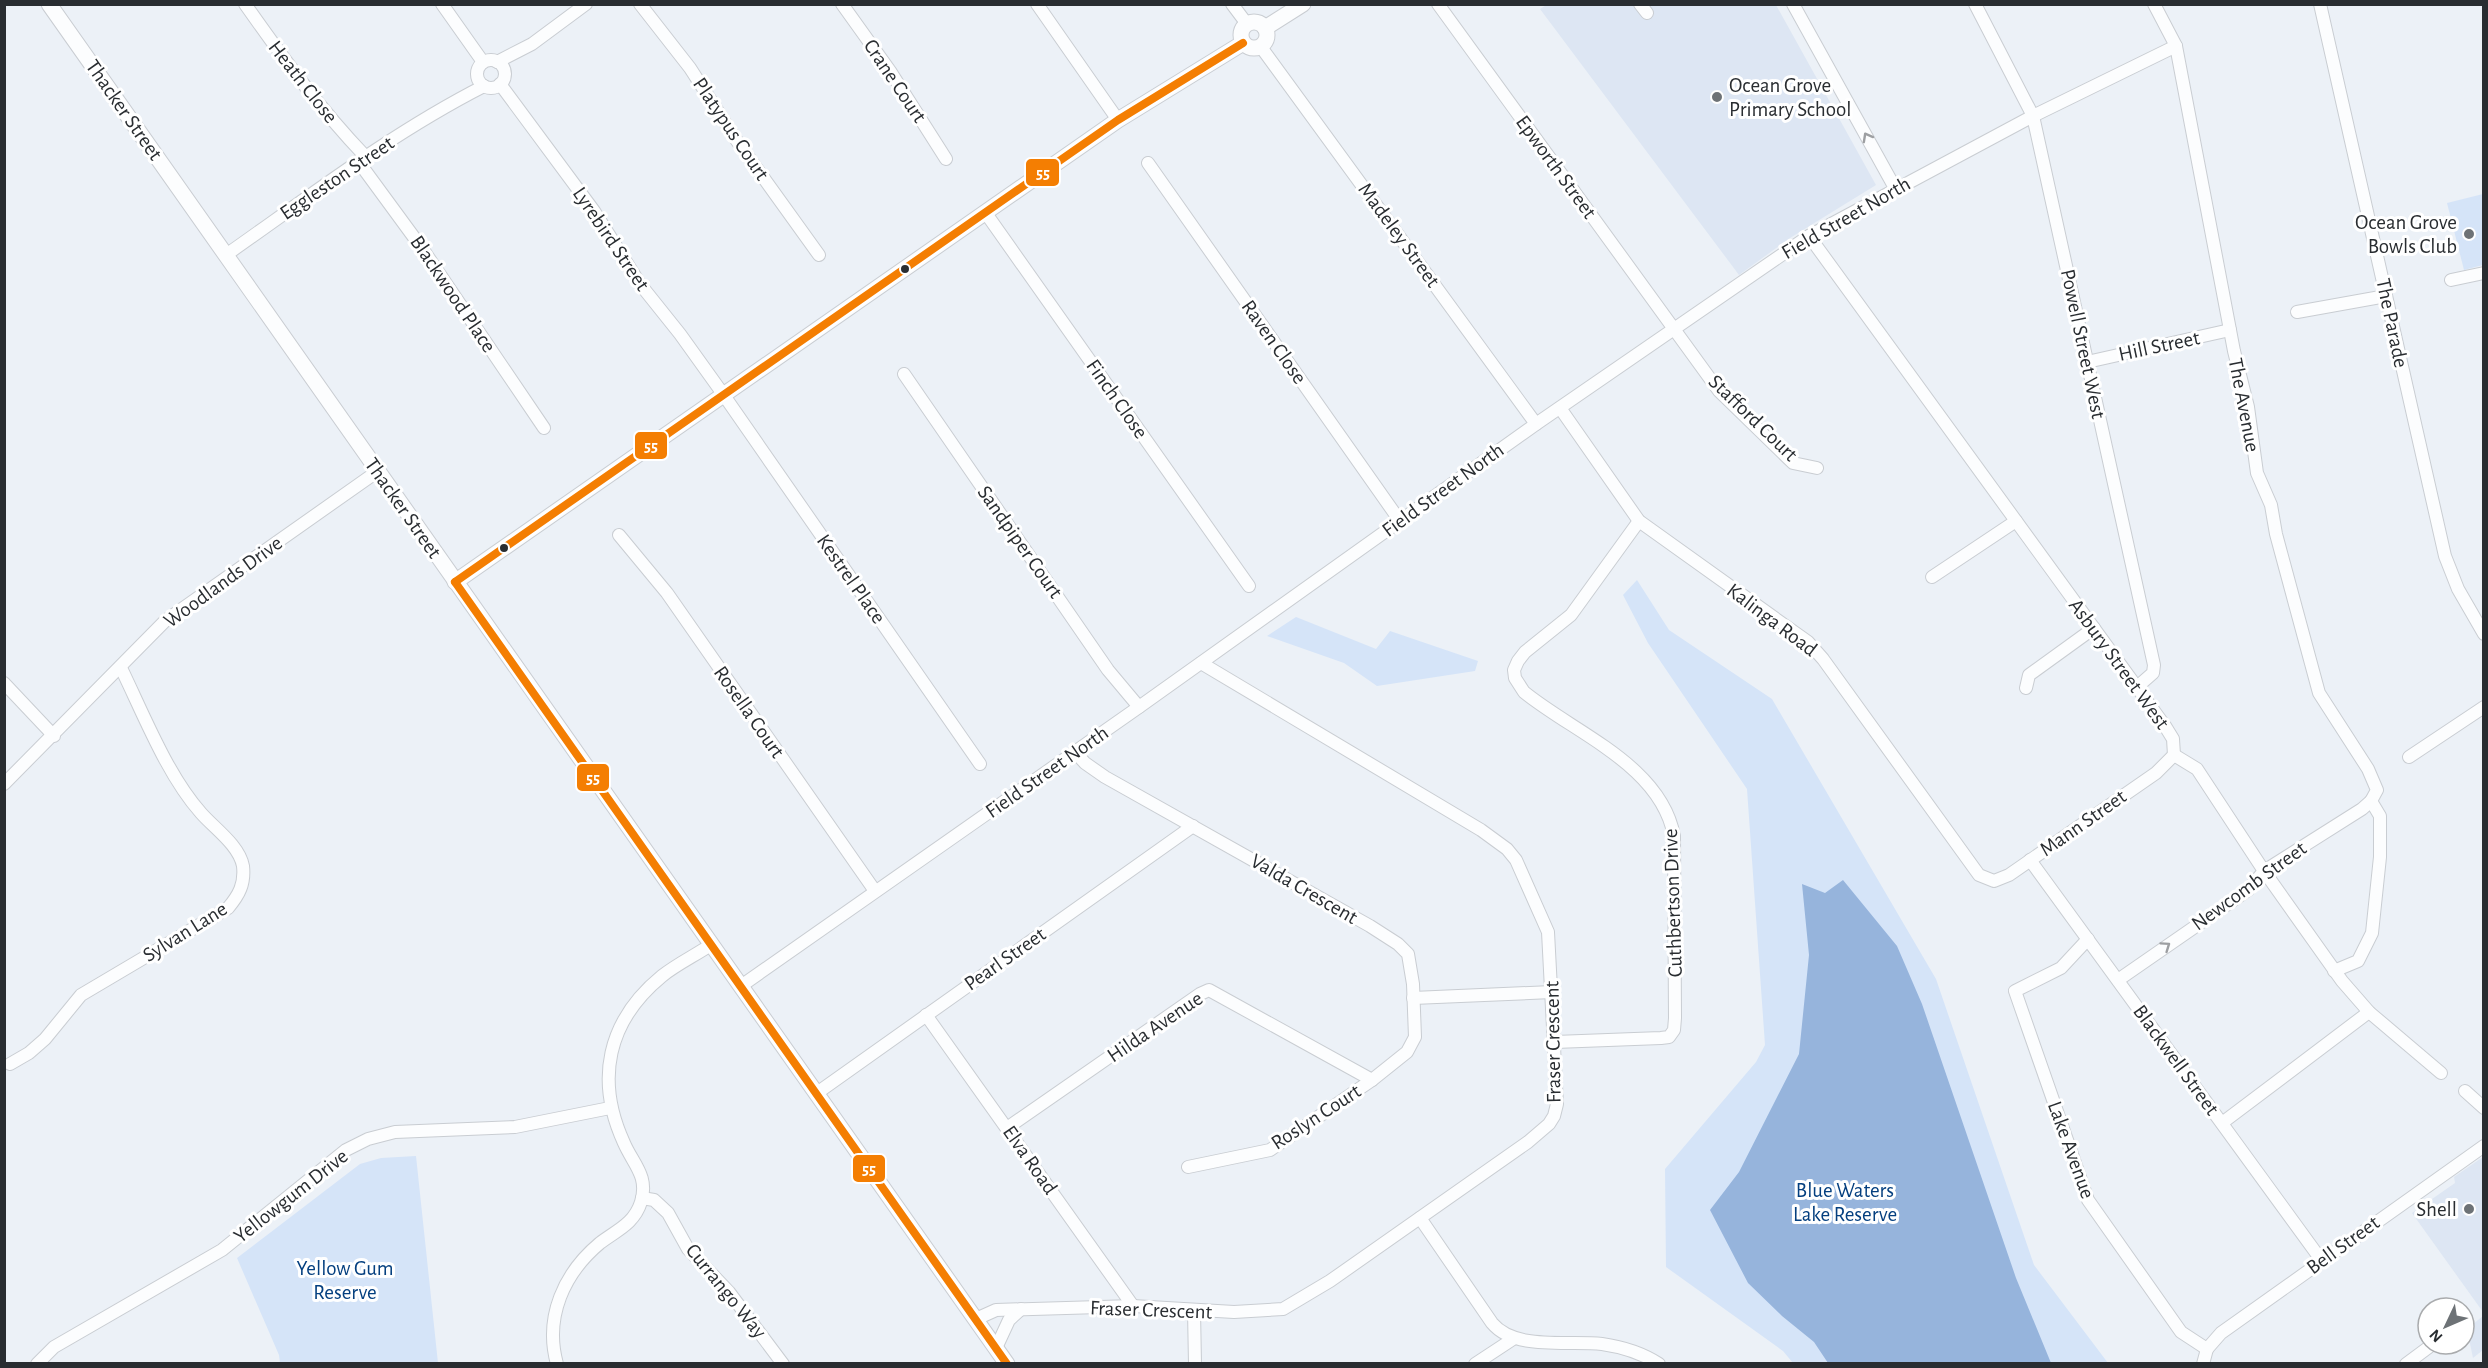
<svg xmlns="http://www.w3.org/2000/svg" width="2488" height="1368" font-family="'Alegreya Sans',sans-serif">
  <rect width="100%" height="100%" fill="#ecf1f7"/>
  <!-- built -->
  <g fill="#dde6f3">
    <polygon points="1548,4 1776,5 1876,185 1790,238 1739,275 1540,9"/>
    <polygon points="2483,1157 2483,1312 2412,1213 2455,1183 2454,1177"/>
    <polygon points="2483,1316 2483,1350 2473,1358 2467,1329"/>
  </g>
  <!-- green -->
  <g fill="#d5e4f8">
    <polygon points="2483,194 2483,265 2464,270 2447,203"/>
    <polygon points="1637,580 1669,630 1772,699 1936,979 2034,1265 2108,1363 1793,1363 1783,1351 1666,1267 1665,1169 1756,1062 1765,1045 1747,789 1648,643 1623,595"/>
    <polygon points="1296,617 1376,649 1390,631 1478,661 1475,671 1377,686 1344,663 1267,636"/>
    <polygon points="416,1156 438,1363 280,1363 279,1355 237,1258 360,1164 381,1158"/>
  </g>
  <!-- water -->
  <polygon fill="#96b4dc" points="1843,880 1897,946 1922,1004 2016,1278 2051,1363 1828,1363 1814,1342 1782,1316 1748,1283 1710,1210 1739,1172 1799,1054 1809,955 1802,884 1825,893"/>
  <g fill="none" stroke-linecap="round" stroke-linejoin="round">
    <defs>
      <g id="minor">
        <path d="M245,4C283,58 320,109 365,156"/>
        <polyline points="442,4 483,62"/>
        <polyline points="640,4 690,68 737,141 819,255"/>
        <polyline points="842,4 890,71 946,159"/>
        <polyline points="1037,4 1118,120"/>
        <polyline points="1232,4 1247,24"/>
        <polyline points="1438,4 1719,391 1793,463 1817,468"/>
        <polyline points="1640,4 1647,13"/>
        <polyline points="1793,4 1895,188"/>
        <polyline points="1975,4 2033,116 2154,665 2153,673 2137,687"/>
        <polyline points="2320,4 2445,556 2458,589 2484,634"/>
        <polyline points="1261,47 1536,424"/>
        <circle cx="491" cy="74" r="14"/>
        <polyline points="497,62 532,44 586,4"/>
        <polyline points="500,84 594,211 640,284 680,334 723,394 980,764"/>
        <polyline points="358,161 424,251 544,428"/>
        <polyline points="1148,163 1400,521"/>
        <polyline points="985,212 1249,586"/>
        <polyline points="1809,236 2165,726 2173,739 2174,755"/>
        <path d="M226,255C310,196 392,133 484,86"/>
        <polyline points="2451,280 2484,273"/>
        <polyline points="2297,312 2386,296"/>
        <polyline points="2087,362 2230,330"/>
        <polyline points="904,374 1108,670 1139,707"/>
        <polyline points="1560,408 1639,521 1808,642 1823,659 1979,875 1994,881 2009,875 2156,773 2174,755"/>
        <polyline points="619,535 667,593 875,891"/>
        <polyline points="1932,577 2016,521"/>
        <polyline points="4,683 54,736"/>
        <polyline points="2026,688 2029,675 2094,628"/>
        <polyline points="1075,752 1085,763 1105,777 1370,926 1398,944 1408,954 1413,984 1415,1037 1407,1052 1372,1080 1270,1150 1188,1167"/>
        <polyline points="2174,755 2197,769 2264,871 2342,981 2369,1012 2441,1073"/>
        <polyline points="2409,757 2484,707"/>
        <polyline points="4,784 165,621 378,471"/>
        <polyline points="2030,860 2322,1261"/>
        <polyline points="2088,939 2061,968 2015,991 2088,1200 2181,1332 2207,1349 2203,1364"/>
        <polyline points="2334,971 2358,961 2372,933 2380,857 2380,816 2371,801"/>
        <polyline points="2118,980 2248,890 2264,871 2362,809 2371,801 2377,790 2368,769 2319,693 2276,534 2271,505 2257,473 2248,407 2234,351 2176,46 2154,4"/>
        <polyline points="741,986 1139,707 1536,424 1809,236 2033,116 2176,46"/>
        <polyline points="1413,998 1552,992"/>
        <polyline points="926,1015 1133,1306"/>
        <path d="M1555,1042L1661,1038L1669,1037L1674,1030L1675,1018L1674,836C1661,765 1574,733 1524,692L1515,678L1514,670L1518,661L1525,652L1571,615L1639,521"/>
        <path d="M10,1064L29,1053L45,1039L81,995L228,908C239,895 245,884 243,866C239,845 214,828 201,813C167,775 143,713 121,668"/>
        <polyline points="2465,1091 2484,1108"/>
        <polyline points="817,1093 1193,826"/>
        <polyline points="2222,1123 2369,1012"/>
        <polyline points="1007,1128 1200,994 1209,990 1372,1080"/>
        <polyline points="642,1198 654,1200 668,1213 688,1249 729,1292 783,1364"/>
        <path d="M1420,1218L1492,1323C1515,1351 1569,1340 1602,1344C1623,1347 1642,1353 1659,1364"/>
        <polyline points="1194,1311 1195,1364"/>
        <polyline points="976,1319 996,1310 1133,1306 1234,1312 1283,1309 1330,1281 1528,1142 1549,1124 1554,1116 1557,1104 1548,932 1516,860 1507,849 1481,830 1201,663"/>
        <polyline points="996,1348 1009,1320 1021,1309"/>
        <polyline points="2207,1349 2221,1333 2484,1146"/>
        <polyline points="37,1364 54,1347 222,1250 346,1150 368,1139 395,1132 515,1127 610,1108"/>
        <path d="M557,1364C544,1317 564,1273 600,1243C617,1230 634,1224 641,1202C649,1176 633,1164 624,1143C595,1080 607,1021 662,976C677,964 696,955 712,944"/>
        <polyline points="1475,1364 1513,1339"/>
        <polyline points="2406,1364 2433,1344"/>
      </g>
      <g id="tertiary">
        <polyline points="49,4 1007,1364"/>
        <circle cx="1254" cy="35" r="13"/>
        <polyline points="1265,28 1303,4"/>
        <polyline points="455,582 1118,120 1243,43"/>
      </g>
    </defs>
    <!-- minor casing -->
    <use href="#minor" stroke="#c9cdd2" stroke-width="14"/>
    <!-- tertiary casing -->
    <use href="#tertiary" stroke="#c9cdd2" stroke-width="17"/>
    <!-- minor -->
    <use href="#minor" stroke="#fcfdfe" stroke-width="12"/>
    <!-- tertiary -->
    <use href="#tertiary" stroke="#fcfdfe" stroke-width="15"/>
    <defs>
      <g id="bus-1">
        <polyline points="455,582 1007,1364"/>
        <polyline points="455,582 1118,120 1243,43"/>
      </g>
    </defs>
    <!-- bus-1 casing -->
    <use href="#bus-1" stroke="#fff" stroke-width="12"/>
    <!-- bus-1 -->
    <use href="#bus-1" stroke="#f47e02" stroke-width="8"/>
  </g>
  <!-- one-way arrows -->
  <defs><path id="oneway-chevron" d="M-2-3.5L2.5 0L-2 3.5" fill="none" stroke-width="1.6" stroke-linecap="round" stroke-linejoin="round" transform="scale(1.5)"/></defs>
  <g stroke="#9d9fa2">
    <use href="#oneway-chevron" transform="translate(1867 137) rotate(-119)"/>
    <use href="#oneway-chevron" transform="translate(2166 946) rotate(-35)"/>
  </g>
  <!-- markers -->
  <g fill="#6d7276" stroke="#fff" stroke-width="2">
    <circle cx="1717" cy="97" r="6"/>
    <circle cx="2469" cy="234" r="6"/>
    <circle cx="2469" cy="1209" r="6"/>
  </g>
  <g fill="#292d31" stroke="#fff" stroke-width="2">
    <circle cx="905" cy="269" r="5"/>
    <circle cx="504" cy="548" r="5"/>
  </g>
  <g text-anchor="middle" dominant-baseline="central" stroke-width="6" stroke-linejoin="round" paint-order="stroke">
    <!-- street labels -->
    <g font-size="21" fill="#292d31" stroke="#fff">
      <text transform="translate(895 81) rotate(56)">Crane Court</text>
      <text transform="translate(303 82) rotate(52)">Heath Close</text>
      <text transform="translate(124 110) rotate(55)">Thacker Street</text>
      <text transform="translate(731 129) rotate(56)">Platypus Court</text>
      <text transform="translate(1556 167) rotate(54)">Epworth Street</text>
      <text transform="translate(337 178) rotate(-34)">Eggleston Street</text>
      <text transform="translate(1846 218) rotate(-30)">Field Street North</text>
      <text transform="translate(1399 235) rotate(54)">Madeley Street</text>
      <text transform="translate(611 239) rotate(56)">Lyrebird Street</text>
      <text transform="translate(453 294) rotate(56)">Blackwood Place</text>
      <text transform="translate(2392 323) rotate(78)">The Parade</text>
      <text transform="translate(1274 342) rotate(55)">Raven Close</text>
      <text transform="translate(2083 344) rotate(78)">Powell Street West</text>
      <text transform="translate(2159 346) rotate(-12)">Hill Street</text>
      <text transform="translate(1117 399) rotate(55)">Finch Close</text>
      <text transform="translate(2244 405) rotate(79)">The Avenue</text>
      <text transform="translate(1753 418) rotate(44)">Stafford Court</text>
      <text transform="translate(1443 490) rotate(-36)">Field Street North</text>
      <text transform="translate(403 508) rotate(55)">Thacker Street</text>
      <text transform="translate(1020 542) rotate(55)">Sandpiper Court</text>
      <text transform="translate(851 579) rotate(55)">Kestrel Place</text>
      <text transform="translate(223 582) rotate(-36)">Woodlands Drive</text>
      <text transform="translate(1772 620) rotate(37)">Kalinga Road</text>
      <text transform="translate(2119 664) rotate(54)">Asbury Street West</text>
      <text transform="translate(749 712) rotate(55)">Rosella Court</text>
      <text transform="translate(1047 772) rotate(-35)">Field Street North</text>
      <text transform="translate(2083 823) rotate(-35)">Mann Street</text>
      <text transform="translate(2249 886) rotate(-36)">Newcomb Street</text>
      <text transform="translate(1304 889) rotate(30)">Valda Crescent</text>
      <text transform="translate(1673 903) rotate(-92)">Cuthbertson Drive</text>
      <text transform="translate(185 932) rotate(-32)">Sylvan Lane</text>
      <text transform="translate(1005 959) rotate(-35)">Pearl Street</text>
      <text transform="translate(1155 1027) rotate(-34)">Hilda Avenue</text>
      <text transform="translate(1553 1042) rotate(-91)">Fraser Crescent</text>
      <text transform="translate(2176 1060) rotate(54)">Blackwell Street</text>
      <text transform="translate(1316 1117) rotate(-33)">Roslyn Court</text>
      <text transform="translate(2071 1150) rotate(70)">Lake Avenue</text>
      <text transform="translate(1030 1160) rotate(55)">Elva Road</text>
      <text transform="translate(291 1196) rotate(-38)">Yellowgum Drive</text>
      <text transform="translate(2343 1245) rotate(-36)">Bell Street</text>
      <text transform="translate(726 1291) rotate(51)">Currango Way</text>
      <text transform="translate(1151 1310) rotate(2)">Fraser Crescent</text>
    </g>
    <!-- poi labels -->
    <g font-size="21" fill="#292d31" stroke="#fff" text-anchor="end">
      <text x="1729" y="85" text-anchor="start">Ocean Grove<tspan x="1729" dy="24">Primary School</tspan></text>
      <text x="2457" y="222">Ocean Grove<tspan x="2457" dy="24">Bowls Club</tspan></text>
      <text x="2457" y="1209">Shell</text>
    </g>
    <!-- park labels -->
    <g font-size="21" fill="#043f7f" stroke="#fff">
      <text x="1845" y="1190">Blue Waters<tspan x="1845" dy="24">Lake Reserve</tspan></text>
      <text x="345" y="1268">Yellow Gum<tspan x="345" dy="24">Reserve</tspan></text>
    </g>
  </g>
  <g stroke="#fff" stroke-width="2">
    <rect x="1025" y="158" width="35" height="29" rx="6" fill="#f47e02"/>
    <rect x="634" y="431" width="34" height="29" rx="6" fill="#f47e02"/>
    <rect x="576" y="763" width="34" height="29" rx="6" fill="#f47e02"/>
    <rect x="852" y="1154" width="34" height="29" rx="6" fill="#f47e02"/>
  </g>
  <g font-size="16" text-anchor="middle" font-weight="bold" fill="#fff">
    <text x="1043" y="178">55</text>
    <text x="651" y="451">55</text>
    <text x="593" y="783">55</text>
    <text x="869" y="1174">55</text>
  </g>
  <!-- border -->
  <rect width="2488" height="1368" fill="none" stroke="#292d31" stroke-width="12"/>
  <!-- north arrow -->
  <g transform="translate(2446 1326) rotate(226)"><circle r="28" fill="#ffffff" stroke="#a9abad" stroke-width="1.5"/>
  <path d="M0-4.5L10 22L0 15L-10 22Z" fill="#6d7276"/>
  <text y="-9" font-size="16" font-weight="bold" text-anchor="middle" fill="#292d31">N</text>
  </g>
</svg>
